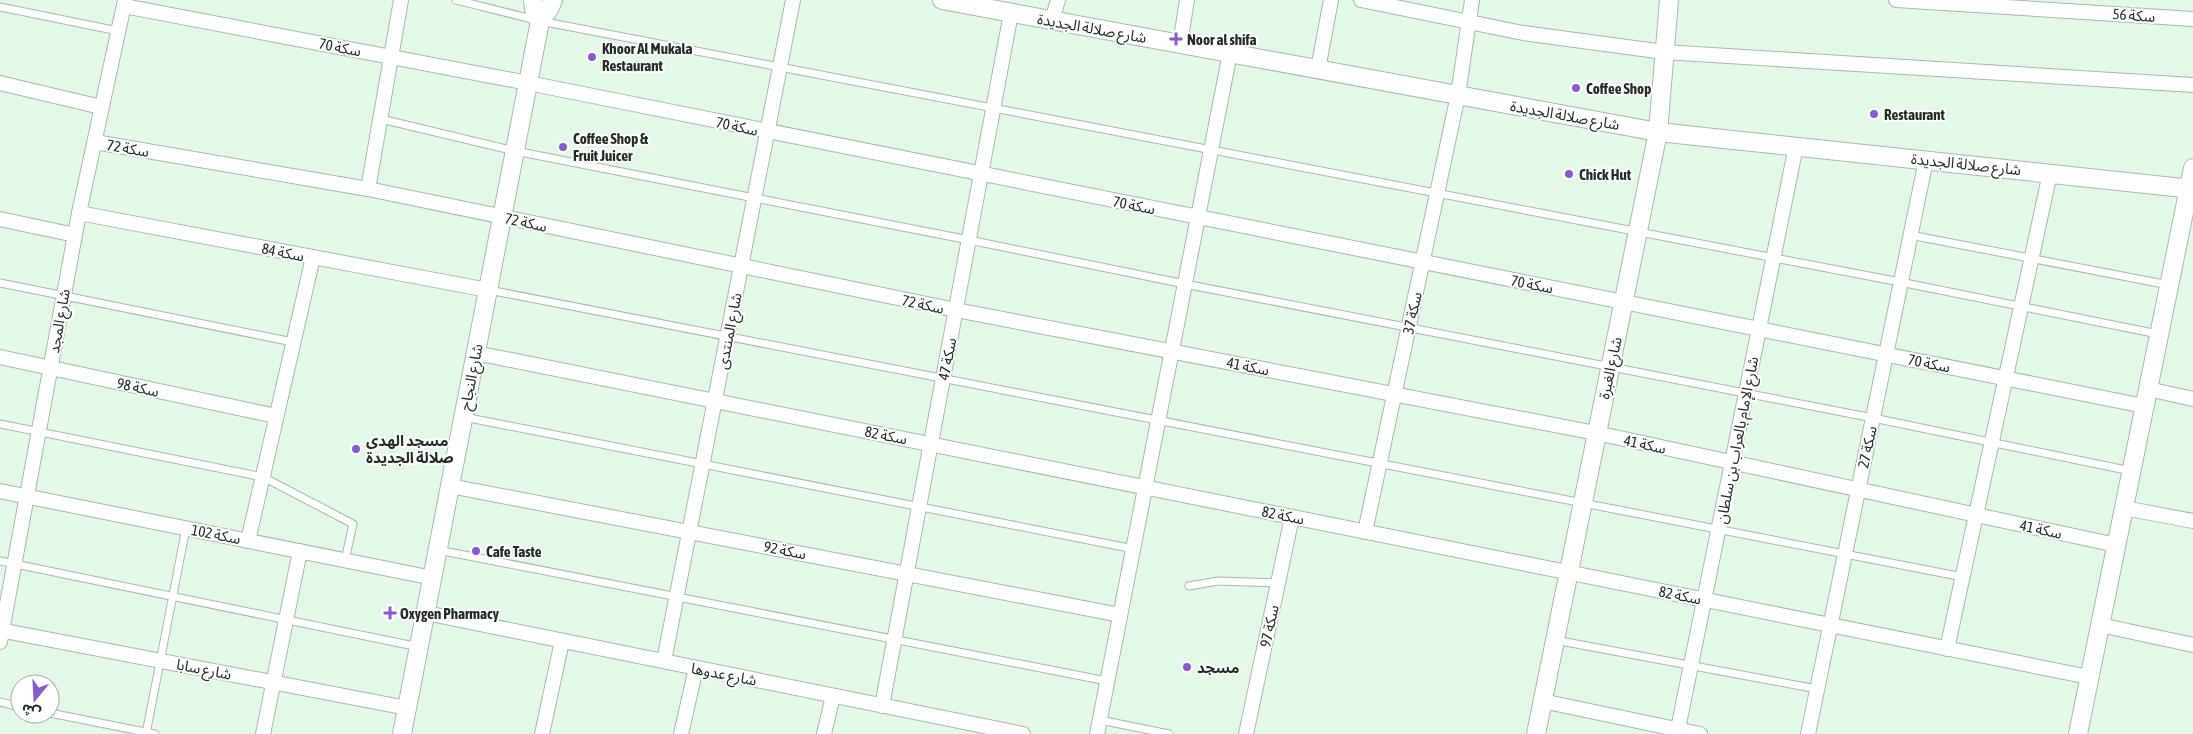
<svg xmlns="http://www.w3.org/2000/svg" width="2193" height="734" font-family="'Asap Condensed','Noto Sans Arabic',sans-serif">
  <rect width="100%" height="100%" fill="#e3f9e7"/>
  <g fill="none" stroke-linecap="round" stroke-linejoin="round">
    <defs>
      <g id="service">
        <polyline points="456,0 540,21 1900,282 2158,334"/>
        <polyline points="0,7 118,31"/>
        <polyline points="381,119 515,151 969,240 1185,284 1873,418 2131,471"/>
        <polyline points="1910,235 2169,285"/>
        <polyline points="0,283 293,342"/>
        <polyline points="489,290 1963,577"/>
        <polyline points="464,417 1134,549"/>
        <polyline points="0,424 263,477 353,524 345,560"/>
        <polyline points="438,550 1107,681"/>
        <polyline points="0,561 419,647"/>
        <polyline points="1189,586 1218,581 1278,583"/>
        <polyline points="1555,640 1817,689"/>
        <polyline points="0,702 20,707"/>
        <polyline points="50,713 155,734"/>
        <polyline points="1100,720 1169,734"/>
        <polyline points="146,734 186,528"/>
      </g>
      <g id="minor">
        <polyline points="1361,0 1523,33 1664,52 2193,85"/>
        <polyline points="1896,0 2193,19"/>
        <polyline points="124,6 528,83 2144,406"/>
        <polyline points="1052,20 1058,0"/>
        <polyline points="1180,44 1187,0"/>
        <polyline points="1318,69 1331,0"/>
        <polyline points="0,83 101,107"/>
        <polyline points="95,142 368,189 956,310 1596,433 2116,545"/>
        <polyline points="368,189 401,0"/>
        <polyline points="79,213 488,290"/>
        <polyline points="0,219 75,235"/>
        <polyline points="476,353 2089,677"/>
        <polyline points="0,357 276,416"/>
        <polyline points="2148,389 2193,399"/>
        <polyline points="450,486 1120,615"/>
        <polyline points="0,491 433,578"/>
        <polyline points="2124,508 2193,521"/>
        <polyline points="1365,532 1458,95 1472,0"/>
        <polyline points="248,541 313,257"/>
        <polyline points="426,613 1023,734"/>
        <polyline points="2100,625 2193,645"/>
        <polyline points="0,630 407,708"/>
        <polyline points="0,642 79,213 125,0"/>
        <polyline points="1947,649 2050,173"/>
        <polyline points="664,661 793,0"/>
        <polyline points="1542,701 1700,734"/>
        <polyline points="882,706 1011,13"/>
        <polyline points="263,734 300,551"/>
        <polyline points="542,734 562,641"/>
        <polyline points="681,734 696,668"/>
        <polyline points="824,734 833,696"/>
        <polyline points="1097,734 1230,53"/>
        <polyline points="1246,734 1292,517"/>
        <polyline points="1677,734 1796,146"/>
        <polyline points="1808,734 1926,160"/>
      </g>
      <g id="tertiary">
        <polyline points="533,0 534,9 540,21"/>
        <polyline points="942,0 1658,132 2193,189"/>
        <polyline points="402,734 540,21 549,9 553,0"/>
        <polyline points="1536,734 1658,132 1669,0"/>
        <polyline points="2078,734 2193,168"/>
      </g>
    </defs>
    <!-- service casing -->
    <use href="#service" stroke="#a5b9a9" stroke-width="9"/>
    <!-- minor casing -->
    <use href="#minor" stroke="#a5b9a9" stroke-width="16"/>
    <!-- tertiary casing -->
    <use href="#tertiary" stroke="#a5b9a9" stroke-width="20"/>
    <!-- service -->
    <use href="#service" stroke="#fff" stroke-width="7"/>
    <!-- minor -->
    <use href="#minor" stroke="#fff" stroke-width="14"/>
    <!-- tertiary -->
    <use href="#tertiary" stroke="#fff" stroke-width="18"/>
  </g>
  <!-- markers -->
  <g fill="#8759d2" stroke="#fff" stroke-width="2">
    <path d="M1173.5 31.5h5v5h5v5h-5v5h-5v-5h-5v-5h5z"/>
    <circle cx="592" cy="57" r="5"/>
    <circle cx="1576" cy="88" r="5"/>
    <circle cx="1874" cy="114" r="5"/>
    <circle cx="563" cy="147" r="5"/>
    <circle cx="1569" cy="174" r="5"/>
    <circle cx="356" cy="449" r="5"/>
    <circle cx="476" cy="551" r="5"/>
    <path d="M387.5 605.5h5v5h5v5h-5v5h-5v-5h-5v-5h5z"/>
    <circle cx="1187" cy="667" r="5"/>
  </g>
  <g text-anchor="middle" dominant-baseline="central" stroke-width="4" stroke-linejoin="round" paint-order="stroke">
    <!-- street labels -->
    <g font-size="15" fill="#232b25" stroke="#fff">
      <text transform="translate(2134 15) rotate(4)">سكة 56</text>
      <text transform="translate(1092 28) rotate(10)">شارع صلالة الجديدة</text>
      <text transform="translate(340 47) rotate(11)">سكة 70</text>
      <text transform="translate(1565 115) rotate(10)">شارع صلالة الجديدة</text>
      <text transform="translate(737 126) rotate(12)">سكة 70</text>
      <text transform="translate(128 148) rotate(10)">سكة 72</text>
      <text transform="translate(1966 164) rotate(6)">شارع صلالة الجديدة</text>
      <text transform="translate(1134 205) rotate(11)">سكة 70</text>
      <text transform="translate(526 222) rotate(12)">سكة 72</text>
      <text transform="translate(283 252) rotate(11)">سكة 84</text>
      <text transform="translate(1532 284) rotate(11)">سكة 70</text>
      <text transform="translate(923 304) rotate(12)">سكة 72</text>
      <text transform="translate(1412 313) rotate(-78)">سكة 37</text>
      <text transform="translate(59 321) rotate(-80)">شارع المجد</text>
      <text transform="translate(729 331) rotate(-79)">شارع المنتدى</text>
      <text transform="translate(947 359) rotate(-79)">سكة 47</text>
      <text transform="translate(1929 363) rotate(11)">سكة 70</text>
      <text transform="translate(1248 366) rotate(11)">سكة 41</text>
      <text transform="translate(1610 368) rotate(-78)">شارع الغبرة</text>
      <text transform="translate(471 377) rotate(-79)">شارع النجاح</text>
      <text transform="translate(138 387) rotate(12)">سكة 98</text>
      <text transform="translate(886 435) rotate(11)">سكة 82</text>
      <text transform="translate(1737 440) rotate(-79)">شارع الإمام بالعراب بن سلطان</text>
      <text transform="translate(1645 444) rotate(12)">سكة 41</text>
      <text transform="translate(1867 447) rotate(-78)">سكة 27</text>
      <text transform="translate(1283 515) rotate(11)">سكة 82</text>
      <text transform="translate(2041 529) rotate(12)">سكة 41</text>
      <text transform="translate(216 534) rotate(11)">سكة 102</text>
      <text transform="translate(785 550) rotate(11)">سكة 92</text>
      <text transform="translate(1680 595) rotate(11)">سكة 82</text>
      <text transform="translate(1269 626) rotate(-78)">سكة 97</text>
      <text transform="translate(204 669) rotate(11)">شارع سابا</text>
      <text transform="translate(724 674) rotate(11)">شارع عدوها</text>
    </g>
    <!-- poi labels -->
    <g font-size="15" font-weight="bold" fill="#232b25" stroke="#fff" text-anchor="start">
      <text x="1187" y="39">Noor al shifa</text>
      <text x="602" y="48">Khoor Al Mukala<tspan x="602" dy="17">Restaurant</tspan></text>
      <text x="1586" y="88">Coffee Shop</text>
      <text x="1884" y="114">Restaurant</text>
      <text x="573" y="138">Coffee Shop &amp;<tspan x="573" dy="17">Fruit Juicer</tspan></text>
      <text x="1579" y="174">Chick Hut</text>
      <text x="366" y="440">مسجد الهدى<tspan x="366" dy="17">صلالة الجديدة</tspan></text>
      <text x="486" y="551">Cafe Taste</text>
      <text x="400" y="613">Oxygen Pharmacy</text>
      <text x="1197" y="667">مسجد</text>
    </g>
  </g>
  <!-- north arrow -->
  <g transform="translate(35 699) rotate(198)"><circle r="24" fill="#ffffff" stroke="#a7aaa8"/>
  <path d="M0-4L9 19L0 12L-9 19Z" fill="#8759d2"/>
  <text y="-8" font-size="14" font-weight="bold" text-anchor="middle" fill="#232b25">ش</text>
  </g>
</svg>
